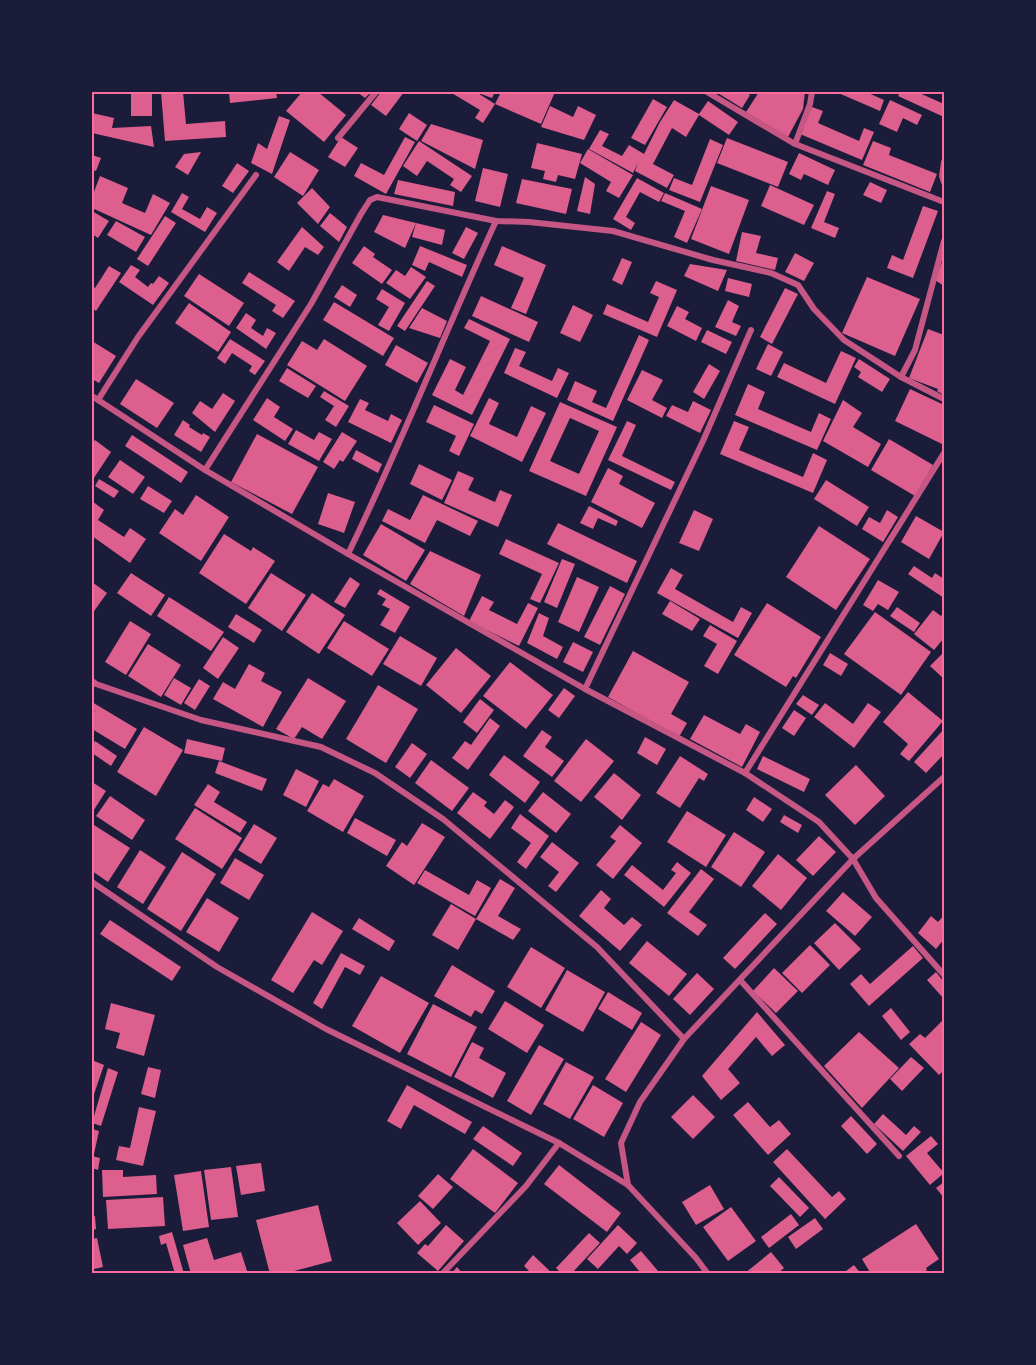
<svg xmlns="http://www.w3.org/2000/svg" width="1036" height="1365" font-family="'DejaVu Sans',sans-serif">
  <rect width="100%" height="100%" fill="#1b1b3a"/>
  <!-- building -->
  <g fill="#dd5f8e" fill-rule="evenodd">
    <rect x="131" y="92" width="21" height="24"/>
    <polygon points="161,92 183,92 186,124 225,121 226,137 165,141"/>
    <polygon points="229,92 276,92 277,98 230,103"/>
    <polygon points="302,92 318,92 346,115 324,142 286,111"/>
    <polygon points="357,92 371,92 365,98"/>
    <polygon points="381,92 404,92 386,116 371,105"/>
    <polygon points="450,92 476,92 495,104 483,123 475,118 480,110"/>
    <polygon points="482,92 495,92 492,98 481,94"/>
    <polygon points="501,92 555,92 541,124 495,104"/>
    <polygon points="716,92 744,92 750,95 742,108"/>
    <polygon points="759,92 805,92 803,109 788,137 746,112"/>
    <polygon points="836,92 866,92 884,100 880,111"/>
    <polygon points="900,92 917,92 944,104 944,117 898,96"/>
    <polygon points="653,99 667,107 645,145 631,138"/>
    <polygon points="674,100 699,114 708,101 738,122 729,135 699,115 686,137 672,128 653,164 674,175 667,188 635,171 638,163 633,173 589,149 600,130 609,134 602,146 622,156 629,145 644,154 660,122"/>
    <polygon points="890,100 922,115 917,125 903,118 897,132 879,124"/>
    <polygon points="550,106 573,117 578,106 596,115 584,140 541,127"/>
    <polygon points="812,107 823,111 818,123 859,141 864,128 874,132 862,160 800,134"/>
    <polygon points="92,113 114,118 112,128 151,126 154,147 92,133"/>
    <polygon points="409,113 427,125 417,141 399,129"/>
    <polygon points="279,116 290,120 272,174 251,163 258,143 267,149"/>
    <polygon points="431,124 483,140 475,169 421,141"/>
    <polygon points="341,137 358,148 345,167 328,157"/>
    <polygon points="405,137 415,142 386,194 354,176 361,163 384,175"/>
    <polygon points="727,138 788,162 778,187 717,163"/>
    <polygon points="710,139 723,145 700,202 669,190 674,178 692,185"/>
    <polygon points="419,141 472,176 461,192 450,185 454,179 427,161 417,176 403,166"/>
    <polygon points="873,141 891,148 889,155 937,174 930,192 863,165"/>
    <polygon points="537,143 582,154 575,179 558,175 556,182 543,179 545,171 531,168"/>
    <polygon points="588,149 633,175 619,198 606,191 611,182 580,163"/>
    <polygon points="201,152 188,175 175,167 184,154"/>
    <polygon points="290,152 319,170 303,196 274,177"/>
    <polygon points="799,153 835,170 828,185 804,174 801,180 789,174"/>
    <polygon points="92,155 101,158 96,171 92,170"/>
    <polygon points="237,163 249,171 233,193 222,186"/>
    <polygon points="483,168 508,174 500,207 475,201"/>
    <polygon points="100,176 128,188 122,203 145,213 153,194 170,203 151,235 92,208 92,197"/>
    <polygon points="585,177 595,184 590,214 577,211"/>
    <polygon points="637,178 664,193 659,202 640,192 626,217 635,223 631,230 613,219"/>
    <polygon points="522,179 572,189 566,214 516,203"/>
    <polygon points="398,180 455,192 453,206 394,194"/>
    <polygon points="870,182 887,190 881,203 863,195"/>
    <polygon points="770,185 814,205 804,225 761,206"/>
    <polygon points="711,186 749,200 729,254 691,239"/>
    <polygon points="312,188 330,207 318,224 297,203"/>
    <polygon points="827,191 835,194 824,222 839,228 835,238 811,228"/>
    <polygon points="182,193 189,197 182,209 200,219 207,207 217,213 205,232 171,212"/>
    <polygon points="665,193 702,209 687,243 674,237 685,211 661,201"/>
    <polygon points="923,206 938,211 913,278 887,268 892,255 903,260"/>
    <polygon points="92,211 109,221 98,238 92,234"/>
    <polygon points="330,213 347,227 339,242 320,226"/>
    <polygon points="383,215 416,223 405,248 374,232"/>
    <polygon points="165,216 176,223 148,266 137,259"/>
    <polygon points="116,221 145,237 136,252 107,235"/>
    <polygon points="416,223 445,230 442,245 412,237"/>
    <polygon points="302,227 324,247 318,255 305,247 289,271 277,262"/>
    <polygon points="466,227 478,233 464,259 452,253"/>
    <polygon points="742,232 761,236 756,253 778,258 775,270 736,261"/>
    <polygon points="364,246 375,254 373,257 392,270 382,284 352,263"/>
    <polygon points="420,246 467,265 462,277 429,262 425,271 412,265"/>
    <polygon points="502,246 546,265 526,314 511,308 524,278 494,265"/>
    <polygon points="795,253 814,263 804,281 785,272"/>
    <polygon points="944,257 944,286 935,280"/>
    <polygon points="622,258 632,262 622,285 612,280"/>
    <polygon points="690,264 727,270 718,291 684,276"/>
    <polygon points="131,265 140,270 135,277 148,287 151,283 153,284 159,276 169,283 153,305 119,282"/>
    <polygon points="109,266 121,273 96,311 92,308 92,286 95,288"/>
    <polygon points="411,267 426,277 410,299 386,283 396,270 405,276"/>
    <polygon points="249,272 295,301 283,318 272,311 276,305 242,283"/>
    <polygon points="199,274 244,303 229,326 184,296"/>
    <polygon points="867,277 920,299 895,356 842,333"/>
    <polygon points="728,278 752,284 749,297 725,291"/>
    <polygon points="427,281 435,286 405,331 397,326"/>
    <polygon points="656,281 677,290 657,337 603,314 607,304 648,322 659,297 650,293"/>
    <polygon points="342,285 357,295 350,307 334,297"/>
    <polygon points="785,288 798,294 772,344 760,337"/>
    <polygon points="382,289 405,303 389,331 378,325 389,307 376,299"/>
    <polygon points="481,296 538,322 529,342 472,316"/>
    <polygon points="728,300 739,306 732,322 741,326 736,336 715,327"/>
    <polygon points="334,302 394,338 383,356 323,320"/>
    <polygon points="189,303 231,332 218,352 175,323"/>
    <polygon points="573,305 593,315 580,342 560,333"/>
    <polygon points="677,306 689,312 685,319 702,328 696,341 667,326"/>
    <polygon points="422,308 447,321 440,338 409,328"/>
    <polygon points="246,313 256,320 251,328 263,336 267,328 276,333 266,349 236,328"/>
    <polygon points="469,319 510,339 472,415 432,395 450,359 466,367 455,390 463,395 490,341 464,328"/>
    <polygon points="928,329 944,335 944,395 937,391 938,389 909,378"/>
    <polygon points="707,330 732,342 726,354 701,342"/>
    <polygon points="639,335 649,340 613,421 567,400 575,381 597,391 592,402 606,408"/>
    <polygon points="230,339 265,361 255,375 249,371 252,366 232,353 225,364 217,358"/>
    <polygon points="324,339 367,366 345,401 287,365 302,341 317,350"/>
    <polygon points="92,341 116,356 99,383 92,379"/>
    <polygon points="768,344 783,352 771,376 756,369"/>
    <polygon points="396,345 428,363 417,383 385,365"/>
    <polygon points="515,348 526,352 519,366 552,381 558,368 569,373 557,398 504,373"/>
    <polygon points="841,351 856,358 835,404 777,377 784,363 826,383"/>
    <polygon points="859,359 890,379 882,392 858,377 861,372 854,367"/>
    <polygon points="709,364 720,371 704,399 693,392"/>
    <polygon points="287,368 316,386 308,398 279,381"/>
    <polygon points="642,370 663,380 652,400 667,408 662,418 627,400"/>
    <polygon points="136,379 174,403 157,428 120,404"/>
    <polygon points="748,384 765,392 758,409 811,432 819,413 831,419 817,450 735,415"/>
    <polygon points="910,389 944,405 944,445 895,421"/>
    <polygon points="324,391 349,406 336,427 325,420 334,406 320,397"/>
    <polygon points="223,393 235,401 215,432 192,413 200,401 212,409"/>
    <polygon points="267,398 280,407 274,417 293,429 285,441 253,420"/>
    <polygon points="489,398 499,403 489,424 517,437 531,406 546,413 522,462 470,436"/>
    <polygon points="360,399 369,403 365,410 388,421 391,414 402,420 391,443 348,422"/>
    <polygon points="843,400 862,413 853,427 881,444 868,467 823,441"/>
    <polygon points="693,401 711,410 700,433 666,416 672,405 688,412"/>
    <path d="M560,402L617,427L586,496L529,471ZM570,418L599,431L579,474L550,461Z"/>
    <polygon points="434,405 474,424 459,456 449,451 456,436 426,422"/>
    <polygon points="183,420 190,425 189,427 202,435 203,433 210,437 201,452 174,435"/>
    <polygon points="627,421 636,425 622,456 675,482 671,490 608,460"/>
    <polygon points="734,421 749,427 739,450 803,477 813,453 827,460 813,493 720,454"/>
    <polygon points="296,430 314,440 319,432 332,439 319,461 288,444"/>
    <polygon points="342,432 357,441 343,462 340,460 334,469 323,462"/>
    <polygon points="257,434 318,467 292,514 231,482"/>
    <polygon points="132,435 188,472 181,483 125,446"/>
    <polygon points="889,439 933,465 915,496 871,470"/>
    <polygon points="95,440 111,452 92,481 92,445"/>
    <polygon points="356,450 382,464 378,473 352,459"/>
    <polygon points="120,460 145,477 133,494 108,477"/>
    <polygon points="419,464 452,480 442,500 410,484"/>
    <polygon points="608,468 623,476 619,484 655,503 642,528 591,502"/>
    <polygon points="458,471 474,478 468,490 495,502 500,490 512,495 498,527 444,503"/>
    <polygon points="99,479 119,491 114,498 95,486"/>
    <polygon points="826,480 869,507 857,526 814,499"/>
    <polygon points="148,486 172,501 164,513 140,499"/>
    <polygon points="328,493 355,502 344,533 318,524"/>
    <polygon points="196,495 229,517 201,561 159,533 175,509 183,515"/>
    <polygon points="423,495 478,521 470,536 437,520 425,543 382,521 388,509 410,520"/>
    <polygon points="92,501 104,510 98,520 124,537 130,528 146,539 130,563 92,536"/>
    <polygon points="589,506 618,521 616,526 598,518 593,529 580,523"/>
    <polygon points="694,510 713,519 699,551 679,543"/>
    <polygon points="887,510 898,517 883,542 862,529 869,517 880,523"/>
    <polygon points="916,516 944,532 929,559 901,542"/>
    <polygon points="558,523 637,561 627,583 547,544"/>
    <polygon points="381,524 425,550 406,581 363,555"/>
    <polygon points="819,526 870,559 836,610 786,577"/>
    <polygon points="224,534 251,551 253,547 275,561 246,604 199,573"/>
    <polygon points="506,539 559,563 540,603 530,599 542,574 499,554"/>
    <polygon points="430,551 481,575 464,616 410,584"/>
    <polygon points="562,559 575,564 557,608 544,602"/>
    <polygon points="914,566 932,578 935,573 944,579 944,598 908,574"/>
    <polygon points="671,568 683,575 675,589 733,622 741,607 752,613 738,638 657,593"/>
    <polygon points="131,573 165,595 151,616 117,593"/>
    <polygon points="271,573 306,595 282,631 248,608"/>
    <polygon points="350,577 360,584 345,608 334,602"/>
    <polygon points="577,577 599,587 579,632 558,622"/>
    <polygon points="878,580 899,592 888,610 878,604 873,611 863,605"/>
    <polygon points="92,582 107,593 92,614"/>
    <polygon points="610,586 625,594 600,645 584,637"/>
    <polygon points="380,589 410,607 395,633 380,625 390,609 382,605 386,599 377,594"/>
    <polygon points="312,593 345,615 319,654 286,632"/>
    <polygon points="482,596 494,602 489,610 517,624 528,603 538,608 519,646 469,621"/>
    <polygon points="169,597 224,632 211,651 157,616"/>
    <polygon points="670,601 700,619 692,631 662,614"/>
    <polygon points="767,603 821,637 796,678 793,676 786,687 734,655"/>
    <polygon points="897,607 920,623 914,632 890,616"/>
    <polygon points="933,610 941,616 944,612 944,638 934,650 914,634"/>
    <polygon points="875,612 931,652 901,695 844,654"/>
    <polygon points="539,613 549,618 543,636 563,647 557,659 527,643"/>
    <polygon points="236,614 262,630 254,643 228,627"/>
    <polygon points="130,621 151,634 126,675 105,662"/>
    <polygon points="344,621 389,649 372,676 327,648"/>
    <polygon points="710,625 737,641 718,674 704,666 717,644 703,636"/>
    <polygon points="400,636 437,658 421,686 383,664"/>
    <polygon points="223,637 239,648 218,679 203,668"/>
    <polygon points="573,642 593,652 583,672 563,662"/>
    <polygon points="148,644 181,665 161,697 128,676"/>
    <polygon points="456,648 491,676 461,713 426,685"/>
    <polygon points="633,651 689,682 671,714 687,723 679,737 608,697"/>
    <polygon points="830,653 848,664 841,676 823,665"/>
    <polygon points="942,654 944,656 944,679 930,666"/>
    <polygon points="510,662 553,695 526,729 483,696"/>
    <polygon points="249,664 265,673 261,681 282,692 263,727 213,699 223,682 235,689"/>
    <polygon points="174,678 191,688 181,705 164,695"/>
    <polygon points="308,678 346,701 322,739 302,727 294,739 276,729"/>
    <polygon points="199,679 210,686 195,710 184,703"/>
    <polygon points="378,685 418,709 386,763 346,739"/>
    <polygon points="564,688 575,696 559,718 548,710"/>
    <polygon points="908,692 943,721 909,761 900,754 908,744 883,722"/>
    <polygon points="803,695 819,705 812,715 796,704"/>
    <polygon points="480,699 494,710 477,733 463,722"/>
    <polygon points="92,702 137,729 125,749 92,729 92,715 96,709 92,714"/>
    <polygon points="825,703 853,724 868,703 881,712 854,748 814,717"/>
    <polygon points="794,710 806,718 794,736 782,728"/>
    <polygon points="704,715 740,734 746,724 760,732 742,767 690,739"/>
    <polygon points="490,718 500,726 468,770 452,758 465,741 471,745"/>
    <polygon points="144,727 183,750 156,796 117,772"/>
    <polygon points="944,729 944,754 926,773 914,762"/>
    <polygon points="542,730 552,737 545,747 564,761 552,777 523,756"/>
    <polygon points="645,737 666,749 657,765 637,753"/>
    <polygon points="187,739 225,748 222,761 184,753"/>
    <polygon points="586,739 614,761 581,802 554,781"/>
    <polygon points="95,741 117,756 111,766 92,753 92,746"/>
    <polygon points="412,743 427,754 410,778 395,767"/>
    <polygon points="504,755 540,782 525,803 489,775"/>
    <polygon points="680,756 708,774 704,781 699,778 680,808 656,793"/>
    <polygon points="763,756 810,779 804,792 757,769"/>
    <polygon points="431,760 469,788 452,811 415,783"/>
    <polygon points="219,761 267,779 262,791 215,773"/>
    <polygon points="856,765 885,796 855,825 825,795"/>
    <polygon points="296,769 319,781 306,807 283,795"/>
    <polygon points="614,773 641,795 622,820 594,797"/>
    <polygon points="334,779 364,796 343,832 307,811 323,784 329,787"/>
    <polygon points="92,782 106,791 92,813"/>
    <polygon points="208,784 220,792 214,802 247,822 240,833 194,805"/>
    <polygon points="473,792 487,802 484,806 494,814 505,800 514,807 490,839 457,813"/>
    <polygon points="543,792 571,814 556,833 528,811"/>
    <polygon points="110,796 145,820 132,840 96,816"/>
    <polygon points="754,797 772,809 763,822 746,810"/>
    <polygon points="195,808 242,838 222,869 175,839"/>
    <polygon points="687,811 726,835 706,867 667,842"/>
    <polygon points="520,814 549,836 526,869 517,862 531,843 511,828"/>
    <polygon points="784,815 802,825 798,833 780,822"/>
    <polygon points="355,818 396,840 387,856 347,833"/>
    <polygon points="422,823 445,837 414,885 386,866 402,842 407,846"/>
    <polygon points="254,824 277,838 261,864 238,850"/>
    <polygon points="94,825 130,848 108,882 92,871 92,830"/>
    <polygon points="620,825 642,843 613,879 596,865 616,841 610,837"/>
    <polygon points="734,832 765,852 741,887 711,867"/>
    <polygon points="819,836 836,852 813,876 796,860"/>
    <polygon points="552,842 579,863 556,892 548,886 559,872 540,857"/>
    <polygon points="140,850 166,867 143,904 117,887"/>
    <polygon points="182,852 216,874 181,931 147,909"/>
    <polygon points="778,854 807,878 781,910 752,886"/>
    <polygon points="235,858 264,875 249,900 220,883"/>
    <polygon points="677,862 691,873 664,907 624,875 632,865 663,890 676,873 671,870"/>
    <polygon points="701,869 714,879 689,912 707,925 698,936 667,913"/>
    <polygon points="425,870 469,895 477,880 491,888 475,916 417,883"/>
    <polygon points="500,879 515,888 498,916 521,929 513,940 476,919"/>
    <polygon points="601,890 611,899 604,908 624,925 632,917 642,925 620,951 579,916"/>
    <polygon points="843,892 872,917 855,936 826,911"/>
    <polygon points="207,898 239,918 219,952 186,932"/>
    <polygon points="451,904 476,919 458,950 432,935"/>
    <polygon points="312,912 343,931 322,965 314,960 293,993 271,980"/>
    <polygon points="765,913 777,924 735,969 723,958"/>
    <polygon points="944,915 944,939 936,949 918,933 931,916 938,922"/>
    <polygon points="359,918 395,941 389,951 352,929"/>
    <polygon points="110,920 181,967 172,981 100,934"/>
    <polygon points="835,923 861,949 839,970 814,943"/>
    <polygon points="647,941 687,974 669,996 629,963"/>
    <polygon points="810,945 830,965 802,993 782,973"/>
    <polygon points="913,946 923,958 869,1006 850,984 861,974 870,984"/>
    <polygon points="531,947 565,968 541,1008 507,987"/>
    <polygon points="341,953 365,966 360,975 345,967 322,1009 313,1003"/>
    <polygon points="452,965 495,991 482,1014 475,1010 471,1017 434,996"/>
    <polygon points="774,968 798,991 776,1013 753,991"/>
    <polygon points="567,970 605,992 583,1032 545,1010"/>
    <polygon points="936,972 944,982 944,999 927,980"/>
    <polygon points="697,973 714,989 690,1015 673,999"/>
    <polygon points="381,976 429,1003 400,1053 352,1026"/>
    <polygon points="608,992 642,1013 632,1030 598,1009"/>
    <polygon points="505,1001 544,1025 527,1053 488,1029"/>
    <polygon points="111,1003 155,1015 144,1056 116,1048 120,1033 105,1029"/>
    <polygon points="433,1004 477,1027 451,1077 407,1054"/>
    <polygon points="891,1008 910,1032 901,1040 882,1016"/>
    <polygon points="757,1012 785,1045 772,1056 756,1037 728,1069 740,1083 721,1100 702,1076"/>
    <polygon points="944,1019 944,1070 939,1075 909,1044 920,1034 925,1038"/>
    <polygon points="641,1022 661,1035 626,1092 605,1079"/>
    <polygon points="859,1032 899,1068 862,1108 824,1066"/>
    <polygon points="472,1042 484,1048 479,1058 506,1073 493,1098 454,1077"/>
    <polygon points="539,1045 564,1059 531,1115 507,1101"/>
    <polygon points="911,1057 924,1068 902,1091 890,1079"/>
    <polygon points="92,1060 104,1065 92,1100"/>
    <polygon points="566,1062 594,1077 570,1119 543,1104"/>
    <polygon points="148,1067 161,1070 155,1098 141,1094"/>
    <polygon points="108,1068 118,1072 101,1126 92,1123"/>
    <polygon points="407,1085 472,1122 465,1134 414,1105 401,1129 387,1121"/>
    <polygon points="593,1085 623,1103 604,1137 573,1119"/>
    <polygon points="693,1095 715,1117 693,1139 671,1117"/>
    <polygon points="748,1102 770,1127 779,1120 791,1134 768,1155 733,1115"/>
    <polygon points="139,1107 156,1111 143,1166 116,1160 119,1146 130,1148"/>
    <polygon points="883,1114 906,1135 914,1126 921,1132 903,1151 874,1124"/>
    <polygon points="851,1116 877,1144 867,1154 841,1126"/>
    <polygon points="483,1126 522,1153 513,1166 473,1139"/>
    <polygon points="92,1129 99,1131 94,1154 92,1154"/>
    <polygon points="931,1136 938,1144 927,1153 944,1173 930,1185 906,1156"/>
    <polygon points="473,1149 518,1183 495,1213 450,1179"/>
    <polygon points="787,1149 832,1197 839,1191 846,1199 825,1219 773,1162"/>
    <polygon points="92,1156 100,1158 98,1170 92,1168"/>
    <polygon points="261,1163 265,1191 241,1195 236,1166"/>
    <polygon points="559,1165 621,1213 607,1232 544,1184"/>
    <polygon points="231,1167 238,1217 211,1220 204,1170"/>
    <polygon points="102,1170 123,1170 123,1177 156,1175 157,1194 103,1197"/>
    <polygon points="201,1171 209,1227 183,1231 174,1175"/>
    <polygon points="438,1174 453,1187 433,1209 418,1196"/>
    <polygon points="779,1177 809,1208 800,1217 770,1186"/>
    <polygon points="944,1182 944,1198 936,1188"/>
    <polygon points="710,1185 724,1209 696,1225 682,1202"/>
    <polygon points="163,1197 165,1226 108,1229 106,1200"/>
    <polygon points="420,1201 441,1223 418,1245 397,1223"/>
    <polygon points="318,1205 332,1261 283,1274 270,1274 256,1220"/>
    <polygon points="731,1207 756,1241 728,1261 703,1227"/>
    <polygon points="791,1214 799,1225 769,1248 761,1237"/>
    <polygon points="95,1216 96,1229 92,1230 92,1217"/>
    <polygon points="815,1218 823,1229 796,1249 788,1237"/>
    <polygon points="916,1224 939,1259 926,1268 927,1270 922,1274 871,1274 862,1259"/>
    <polygon points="446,1225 464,1241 438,1271 417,1253 425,1244 428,1246"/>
    <polygon points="618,1225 637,1243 627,1254 619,1246 598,1269 587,1259"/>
    <polygon points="172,1232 184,1274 175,1274 166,1243 161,1245 159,1236"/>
    <polygon points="589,1233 600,1243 571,1274 562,1274 556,1268"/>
    <polygon points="97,1238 103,1267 94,1269 92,1254 92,1239"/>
    <polygon points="207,1238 214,1260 241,1252 248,1274 191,1274 183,1245"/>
    <polygon points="641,1251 658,1271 654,1274 636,1274 639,1271 630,1260"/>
    <polygon points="771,1252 784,1268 777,1274 744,1274"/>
    <polygon points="533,1255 553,1274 532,1274 524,1266"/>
    <polygon points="854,1265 861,1274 842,1274"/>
    <polygon points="457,1267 463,1274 451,1274"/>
  </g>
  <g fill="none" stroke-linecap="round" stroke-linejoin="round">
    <!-- minor -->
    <g stroke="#c65784" stroke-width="6">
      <polyline points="707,92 795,144 944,202"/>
      <polyline points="338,138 376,92"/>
      <polyline points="795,144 810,104 812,92"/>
      <polyline points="944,162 942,176 944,182"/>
      <polyline points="901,377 915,350 944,241"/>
      <polyline points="92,396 205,470 348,554 585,689 745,773 819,822 853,859 876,898 944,975"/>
      <polyline points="98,400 138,337 256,175"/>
      <polyline points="205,470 311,304 361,214 370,200 377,197 496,221 529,222 613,231 713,260 771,273 798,285 814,309 844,340 901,377 944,399"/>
      <path d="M348,554C401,445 445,332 496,221"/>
      <polyline points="92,681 96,684 201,720 321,747 375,773 443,819 597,947 684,1039"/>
      <polyline points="585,689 703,441 751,330"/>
      <polyline points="745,773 944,453"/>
      <polyline points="92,882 217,967 326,1029 559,1143 628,1185"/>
      <polyline points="740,980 899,1156"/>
      <polyline points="443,1273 526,1186 559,1143"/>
      <polyline points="708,1274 696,1258 628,1185 621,1143 640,1102 684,1039 853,859 944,777"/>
    </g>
  </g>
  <!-- border -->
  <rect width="1036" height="1365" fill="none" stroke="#1b1b3a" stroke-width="186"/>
  <rect x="93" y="93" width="850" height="1179" fill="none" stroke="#ff6b9d" stroke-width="2"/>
</svg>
